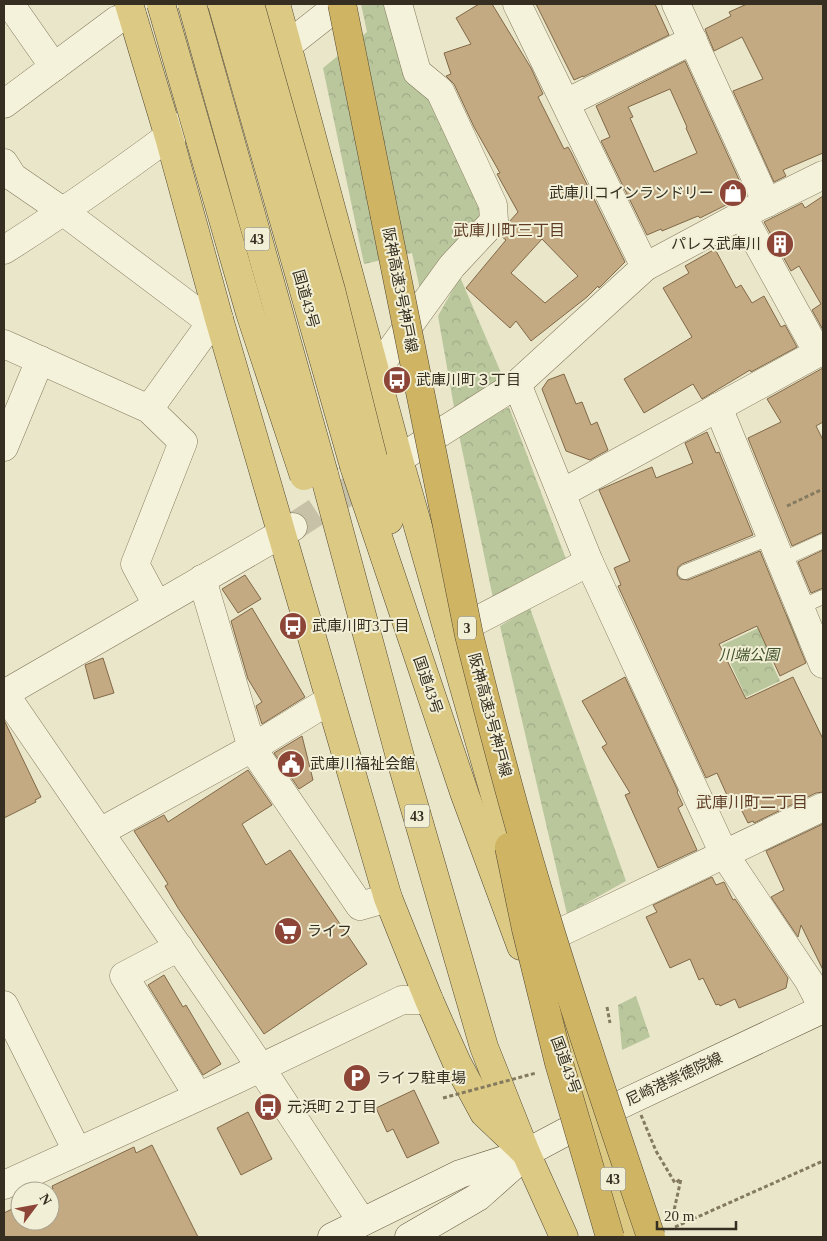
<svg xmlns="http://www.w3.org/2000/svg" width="827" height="1241" font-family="'Times New Roman','Noto Sans JP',serif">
  <defs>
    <pattern id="forest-crowns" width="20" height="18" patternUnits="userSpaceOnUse" patternTransform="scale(1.25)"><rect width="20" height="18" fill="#bac79d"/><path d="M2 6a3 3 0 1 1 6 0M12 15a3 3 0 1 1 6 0" fill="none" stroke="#a0ab87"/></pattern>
  </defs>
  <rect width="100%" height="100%" fill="#eae6c9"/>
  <!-- forest -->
  <g fill="url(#forest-crowns)">
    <polygon points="361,4 388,4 433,94 486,220 420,289 412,253 364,264 323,68 367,32"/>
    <polygon points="460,277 505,382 454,407 438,316"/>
    <polygon points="509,407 566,559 493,598 459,435"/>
    <polygon points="530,608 626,881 567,914 500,626"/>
    <polygon points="788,614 801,642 769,657 780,681 746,697 722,645"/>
    <polygon points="636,996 650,1037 622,1050 618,1005"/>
  </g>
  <!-- building -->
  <g fill="#c4aa83" stroke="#816948" fill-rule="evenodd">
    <path d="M479,4H492L531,68L543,94L538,97L564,149L568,147L571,152L625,262L599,288L598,286L587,297L531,341L516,321L510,328L466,288L506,240L501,236L509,227V222L518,212L497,174L500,173L474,127L454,84L446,76L451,74L444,53L471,44L456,18ZM542,239L578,276L545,303L511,273Z"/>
    <polygon points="536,4 655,4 669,35 583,77 583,76 574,80"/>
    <polygon points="747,4 823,4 823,153 783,170 786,176 774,182 733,91 763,79 742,37 714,51 705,29 731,16 729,12"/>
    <path d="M685,61L746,195L700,218L698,216L662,231L661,229L647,235L601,141L610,137L596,106ZM670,89L687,127L686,128L697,153L654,172L630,118L633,117L628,107Z"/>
    <polygon points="823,196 823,330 812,310 821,304 799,266 791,271 764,222 802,203 805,208"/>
    <polygon points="715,249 736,288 741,285 752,303 764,296 781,327 785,325 797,347 751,372 750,370 702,399 693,384 644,413 624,379 692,337 663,288 689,273 685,266"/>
    <polygon points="823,368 823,422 816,426 823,440 823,532 792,546 748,438 781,422 767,399"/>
    <polygon points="564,374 576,404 582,402 591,425 597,422 608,450 590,460 566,451 542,389 548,380"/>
    <polygon points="707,432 716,453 719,452 753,535 682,564 678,567 677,575 680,579 688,580 760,551 806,663 780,676 757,626 719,644 746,699 793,677 823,739 823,792 816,793 754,823 753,821 748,823 737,801 731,804 717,773 706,778 618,586 621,585 614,568 630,561 599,490 652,467 656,478 693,463 685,443"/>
    <polygon points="823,550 823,588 811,593 798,562"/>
    <polygon points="245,575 261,599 238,613 222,589"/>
    <polygon points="252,608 305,697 262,724 256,706 262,702 248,679 231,621"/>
    <polygon points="103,658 114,693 94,699 85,665"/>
    <polygon points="625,677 678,791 677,792 683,805 678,808 697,850 658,868 625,795 630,793 602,747 607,744 582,701"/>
    <polygon points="4,720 41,797 35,800 36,802 4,818"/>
    <polygon points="302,736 313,780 299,789 274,753"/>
    <polygon points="248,770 272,805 242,824 266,865 290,850 367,964 264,1034 178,908 165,886 168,884 134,831 164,815 168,822"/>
    <polygon points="823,824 823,970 801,925 798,937 771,897 784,890 766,851"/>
    <polygon points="712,877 716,885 724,882 733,900 735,899 788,978 786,988 739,1008 735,999 720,1006 719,1004 716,1005 703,978 699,980 690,959 670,968 646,917 657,912 653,905"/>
    <polygon points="164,975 183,1007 186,1005 221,1064 203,1075 148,985"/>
    <polygon points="414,1090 439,1143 407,1158 393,1129 387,1132 376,1108"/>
    <polygon points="248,1112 272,1159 241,1175 217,1128"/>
    <polygon points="152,1145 198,1237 4,1237 4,1213 20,1205 20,1221 50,1221 49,1191 53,1189 52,1186 134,1147 136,1153"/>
  </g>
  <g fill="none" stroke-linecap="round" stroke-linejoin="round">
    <!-- minor-tunnel -->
    <polyline stroke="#c6c1a7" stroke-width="28" stroke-dasharray="28 14" stroke-linecap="butt" points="293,527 380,471"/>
    <defs>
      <g id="service">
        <polyline points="781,560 823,541"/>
        <polyline points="685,572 772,537"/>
        <polyline points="800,607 823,597"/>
      </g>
      <g id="minor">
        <polyline points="10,4 54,67"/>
        <polyline points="517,4 645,267"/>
        <polyline points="676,4 767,203"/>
        <polyline points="269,60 340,4"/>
        <polyline points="566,103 693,40"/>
        <polyline points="4,104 117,20 132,15"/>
        <polyline points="4,163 13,177 64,212 201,315 219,319"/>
        <polyline points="742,215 818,353"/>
        <path d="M4,250C85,199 161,143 237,85"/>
        <polyline points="4,344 149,409 183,442 135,564 157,605"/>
        <polyline points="375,372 452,266 494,221 493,205 440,91 417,72 398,4"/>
        <polyline points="517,384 589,562 724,854 809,981 823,1008"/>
        <polyline points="718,407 823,664"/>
        <polyline points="149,409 208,327 219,319"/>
        <polyline points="4,447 40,360"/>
        <polyline points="391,464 517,384 645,267 742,215 823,175"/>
        <polyline points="562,493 823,350"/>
        <polyline points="202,579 252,748 360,906 388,898"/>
        <polyline points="449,635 589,562"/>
        <polyline points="4,694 293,527"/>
        <polyline points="100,832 252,748 330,700"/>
        <polyline points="538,943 823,807"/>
        <polyline points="179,947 124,976 198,1096"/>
        <polyline points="4,1005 77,1151"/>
        <polyline points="4,1185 235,1080 402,1000 429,1000"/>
      </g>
      <polyline id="tertiary" points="4,693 247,1047 362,1222"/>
      <g id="secondary">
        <polyline points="332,1237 460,1174 526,1153 586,1121 823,1009"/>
        <polyline points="409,1237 478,1197 522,1158"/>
      </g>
      <g id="trunk">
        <polyline points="129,4 169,137 219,319 388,898 429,1000 457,1063 484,1113 526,1153"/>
        <polyline points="276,4 399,460 516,869"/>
        <polyline points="373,458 389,520"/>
        <polyline points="354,466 465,795 521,946"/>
        <polyline points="324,474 400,757 484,1047 526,1153 564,1237"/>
        <polyline points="552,987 574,1055 586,1119"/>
        <polyline points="583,1111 639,1237"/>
      </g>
    </defs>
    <!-- service casing -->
    <use href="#service" stroke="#847a5f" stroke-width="15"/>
    <!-- minor casing -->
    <use href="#minor" stroke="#847a5f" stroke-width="29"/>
    <!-- tertiary casing -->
    <use href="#tertiary" stroke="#847a5f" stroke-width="29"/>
    <!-- secondary casing -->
    <use href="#secondary" stroke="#665b42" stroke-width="29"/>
    <!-- trunk casing -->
    <use href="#trunk" stroke="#524733" stroke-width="29"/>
    <!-- path -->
    <g stroke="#847a5f" stroke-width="3" stroke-dasharray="4 2.5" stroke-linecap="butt">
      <polyline points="787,506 823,489"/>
      <polyline points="607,1007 610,1023"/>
      <polyline points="656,1151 675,1183 681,1179 673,1215"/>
      <polyline points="675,1227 823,1161"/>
    </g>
    <!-- service -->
    <use href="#service" stroke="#f5f2db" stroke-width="14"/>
    <!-- minor -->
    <use href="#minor" stroke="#f5f2db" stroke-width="28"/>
    <!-- tertiary -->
    <use href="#tertiary" stroke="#f5f2db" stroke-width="28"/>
    <!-- secondary -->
    <use href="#secondary" stroke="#f5f2db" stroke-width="28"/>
    <!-- trunk -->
    <use href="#trunk" stroke="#dcca84" stroke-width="28"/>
    <defs>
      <g id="trunk-bridge">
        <polyline points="161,4 250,313 304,476"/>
        <polyline points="192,4 324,474"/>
        <polyline points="222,4 354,466"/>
        <polyline points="250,4 331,290 373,458"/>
      </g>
      <g id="motorway-bridge">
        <path d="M342,4L469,635C492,727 516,819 544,910C577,1020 614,1128 651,1237"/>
        <polyline points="509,847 526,929 559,1063 610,1237"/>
      </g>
    </defs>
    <!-- trunk-bridge casing -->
    <use href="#trunk-bridge" stroke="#524733" stroke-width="29" stroke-linecap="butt"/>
    <!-- motorway-bridge casing -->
    <use href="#motorway-bridge" stroke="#524733" stroke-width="29" stroke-linecap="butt"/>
    <!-- path-bridge -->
    <g stroke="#847a5f" stroke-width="3" stroke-dasharray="4 2.5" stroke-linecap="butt">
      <polyline points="443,1098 536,1073"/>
      <polyline points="641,1115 656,1151"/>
    </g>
    <!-- trunk-bridge -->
    <use href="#trunk-bridge" stroke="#dcca84" stroke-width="28"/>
    <!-- motorway-bridge -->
    <use href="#motorway-bridge" stroke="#cfb463" stroke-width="28"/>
  </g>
  <!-- icons -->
  <defs>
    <symbol id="shop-disc" viewBox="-11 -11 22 22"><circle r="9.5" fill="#8c4536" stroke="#f2efd7"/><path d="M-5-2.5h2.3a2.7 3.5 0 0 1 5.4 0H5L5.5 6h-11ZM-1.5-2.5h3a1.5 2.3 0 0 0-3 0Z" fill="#fff"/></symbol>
    <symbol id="building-disc" viewBox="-11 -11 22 22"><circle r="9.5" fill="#8c4536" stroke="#f2efd7"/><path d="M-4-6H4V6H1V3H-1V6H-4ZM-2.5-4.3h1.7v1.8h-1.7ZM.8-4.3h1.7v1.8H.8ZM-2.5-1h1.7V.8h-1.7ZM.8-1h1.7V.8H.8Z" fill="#fff"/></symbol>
    <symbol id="bus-disc" viewBox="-11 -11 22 22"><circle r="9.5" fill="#8c4536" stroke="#f2efd7"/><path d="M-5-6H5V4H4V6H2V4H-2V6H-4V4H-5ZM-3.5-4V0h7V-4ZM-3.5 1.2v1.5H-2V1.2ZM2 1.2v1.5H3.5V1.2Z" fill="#fff"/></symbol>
    <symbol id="civic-disc" viewBox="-11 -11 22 22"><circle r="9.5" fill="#8c4536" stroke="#f2efd7"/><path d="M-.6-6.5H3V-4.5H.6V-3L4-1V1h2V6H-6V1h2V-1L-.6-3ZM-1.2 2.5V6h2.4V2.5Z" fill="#fff"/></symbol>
    <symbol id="supermarket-disc" viewBox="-11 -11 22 22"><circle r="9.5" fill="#8c4536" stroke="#f2efd7"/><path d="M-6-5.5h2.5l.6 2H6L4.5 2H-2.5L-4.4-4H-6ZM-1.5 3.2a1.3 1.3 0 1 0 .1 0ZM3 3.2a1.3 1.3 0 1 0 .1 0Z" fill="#fff"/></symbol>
    <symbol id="parking-disc" viewBox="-11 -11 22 22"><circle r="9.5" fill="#8c4536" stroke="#f2efd7"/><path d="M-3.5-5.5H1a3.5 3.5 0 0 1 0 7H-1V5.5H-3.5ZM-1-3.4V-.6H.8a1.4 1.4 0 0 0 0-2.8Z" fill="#fff"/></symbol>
  </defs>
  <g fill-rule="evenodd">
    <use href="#shop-disc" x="717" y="177" width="32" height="32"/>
    <use href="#building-disc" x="764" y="228" width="32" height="32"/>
    <use href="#bus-disc" x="381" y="364" width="32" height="32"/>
    <use href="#bus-disc" x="277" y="610" width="32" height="32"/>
    <use href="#civic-disc" x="275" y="748" width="32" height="32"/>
    <use href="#supermarket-disc" x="272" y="915" width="32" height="32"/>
    <use href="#parking-disc" x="341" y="1062" width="32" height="32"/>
    <use href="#bus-disc" x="252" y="1091" width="32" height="32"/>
  </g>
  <g text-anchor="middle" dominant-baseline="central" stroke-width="4" stroke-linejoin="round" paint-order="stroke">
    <!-- shield labels -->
    <g fill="#f2efd7" stroke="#6e6958" stroke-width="1">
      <rect x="244.5" y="227.5" width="25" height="23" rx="4"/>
      <rect x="458" y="616.5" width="18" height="23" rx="4"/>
      <rect x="404.5" y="804.5" width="25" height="23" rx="4"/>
      <rect x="600.5" y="1167.5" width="25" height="23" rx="4"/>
    </g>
    <g font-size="14" font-weight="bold" fill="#362f21">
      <text x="257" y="239">43</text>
      <text x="467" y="628">3</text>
      <text x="417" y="816">43</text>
      <text x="613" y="1179">43</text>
    </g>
    <!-- poi labels -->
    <g font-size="15" fill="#362f21" stroke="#f2efd7" text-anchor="start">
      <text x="714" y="193" text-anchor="end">武庫川コインランドリー</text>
      <text x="761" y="244" text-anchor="end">パレス武庫川</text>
      <text x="416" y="380">武庫川町３丁目</text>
      <text x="312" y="626">武庫川町3丁目</text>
      <text x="310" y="764">武庫川福祉会館</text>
      <text x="307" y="931">ライフ</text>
      <text x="376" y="1078">ライフ駐車場</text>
      <text x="287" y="1107">元浜町２丁目</text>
    </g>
    <!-- street labels -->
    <g font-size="15" fill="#362f21" stroke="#f2efd7">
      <text transform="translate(400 290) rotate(79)">阪神高速3号神戸線</text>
      <text transform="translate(306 299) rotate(74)">国道43号</text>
      <text transform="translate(428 685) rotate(71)">国道43号</text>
      <text transform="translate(490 715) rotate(75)">阪神高速3号神戸線</text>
      <text transform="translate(566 1065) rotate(70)">国道43号</text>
      <text transform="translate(674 1079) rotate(-25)">尼崎港崇徳院線</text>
    </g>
    <!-- park labels -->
    <g font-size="15" font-style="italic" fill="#40502a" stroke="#f2efd7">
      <text x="749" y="655">川端公園</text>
    </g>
    <!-- neighbourhood labels -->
    <g font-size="16" fill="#5e3c25" stroke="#f2efd7">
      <text x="509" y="230">武庫川町三丁目</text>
      <text x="752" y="802">武庫川町二丁目</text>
    </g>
  </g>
  <!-- border -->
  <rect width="827" height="1241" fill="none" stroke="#362f21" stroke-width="10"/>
  <!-- north arrow -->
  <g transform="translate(35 1206) rotate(58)"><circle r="24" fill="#f2efd7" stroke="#a7a28e"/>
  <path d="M0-4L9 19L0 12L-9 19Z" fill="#8c4536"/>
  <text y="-8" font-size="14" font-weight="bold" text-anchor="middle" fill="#362f21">N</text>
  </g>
  <!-- scale -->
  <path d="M657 1221v8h79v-8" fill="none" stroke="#362f21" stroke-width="2.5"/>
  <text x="664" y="1221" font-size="15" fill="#362f21" stroke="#f2efd7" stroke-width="4" paint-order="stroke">20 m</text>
</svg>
